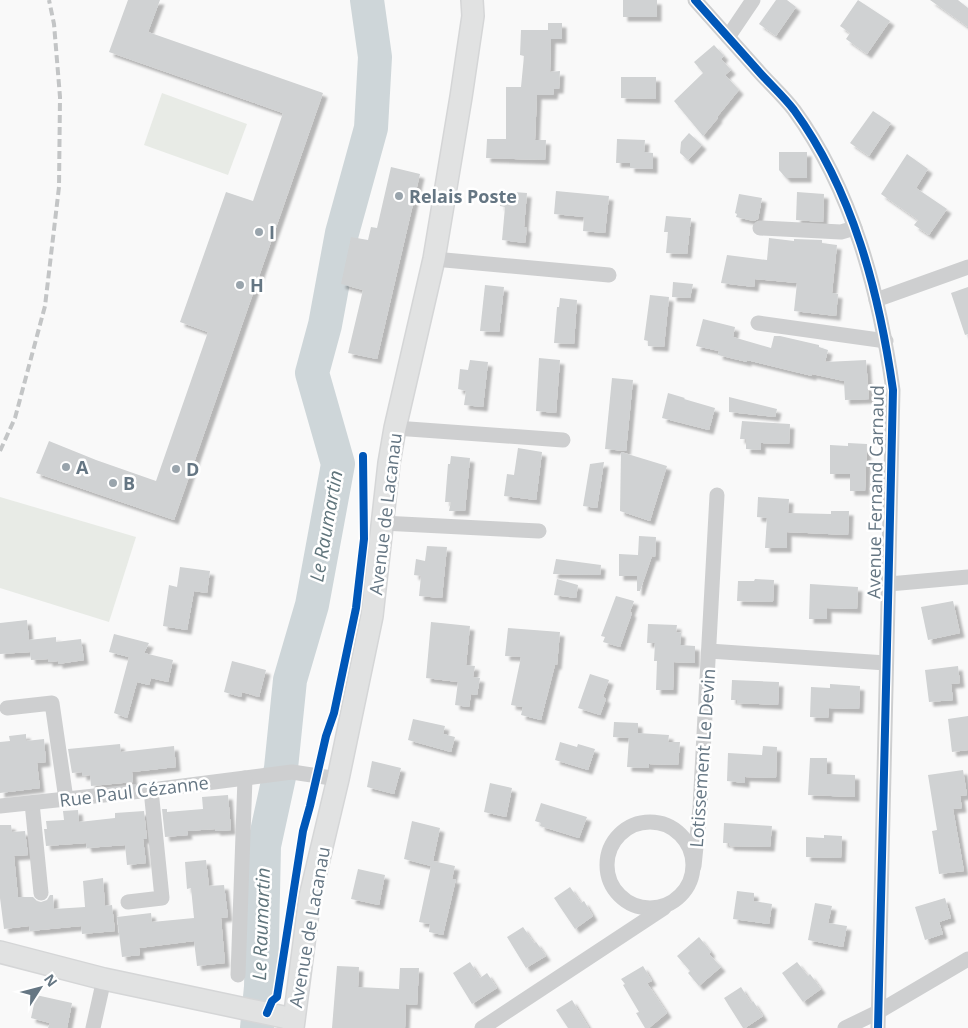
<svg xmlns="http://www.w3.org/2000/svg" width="968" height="1028" font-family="'Open Sans',sans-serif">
  <defs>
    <filter id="shadow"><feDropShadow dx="4.5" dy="4.5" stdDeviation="1" flood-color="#0004"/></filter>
  </defs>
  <rect width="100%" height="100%" fill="#f9f9f9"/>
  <!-- green -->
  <g fill="#e8ebe6">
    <polygon points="162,93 247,124 228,175 144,145"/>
    <polygon points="0,497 136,537 109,622 0,588"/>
  </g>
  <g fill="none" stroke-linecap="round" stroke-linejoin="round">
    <!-- river -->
    <polyline stroke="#ced6d9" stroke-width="34" points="257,1028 261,987 264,846 281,768 290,680 312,605 338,464 312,373 325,325 342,233 371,128 375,57 367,0"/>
  </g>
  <!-- building -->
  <g fill="#d0d2d3" filter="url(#shadow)">
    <polygon points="128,0 160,0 148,32 323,93 174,520 36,473 49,441 96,460 156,481 208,332 180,322 226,192 253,201 283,113 109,52"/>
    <rect x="623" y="0" width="34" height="17"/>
    <polygon points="776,0 787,0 796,7 776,36 759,24"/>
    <polygon points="858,0 890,21 867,54 846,39 850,33 840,26"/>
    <polygon points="930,0 958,0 968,8 968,27"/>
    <polygon points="548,23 562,23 562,39 551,39 550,72 560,71 559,89 554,89 553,95 537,95 535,140 546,140 545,160 486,158 487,139 506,139 506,87 521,87 524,56 520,55 521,30 548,30"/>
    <polygon points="714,45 724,56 721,59 731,70 725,75 739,90 717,117 718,118 703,136 674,101 703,73 694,62"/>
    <polygon points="621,77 656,77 656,99 621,98"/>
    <polygon points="873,111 891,123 869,156 850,143"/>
    <polygon points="689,133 702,145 688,160 680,153 681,142"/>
    <polygon points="617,139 645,140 644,152 653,153 653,169 630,168 630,163 616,163"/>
    <polygon points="779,152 807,152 807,178 786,178 779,170"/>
    <polygon points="907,154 928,169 916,188 947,209 929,235 914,225 918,220 881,194"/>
    <polygon points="391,167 420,174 377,359 348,353 363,290 341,284 351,237 368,240 371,227 377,228"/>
    <polygon points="501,191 527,193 524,227 527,228 525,243 502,240 505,207 500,206"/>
    <polygon points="556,191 609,196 605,233 583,231 584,217 554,214"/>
    <polygon points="797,192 824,194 823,222 796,220"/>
    <polygon points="739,194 762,198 758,219 754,221 736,217 737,214 735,213"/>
    <polygon points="666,216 691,218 687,254 666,253 668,232 664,232"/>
    <polygon points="769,238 794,241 794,239 822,240 822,243 837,245 832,293 838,294 836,316 794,311 797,283 755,279 754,287 721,283 727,255 767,260"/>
    <polygon points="673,282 693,284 690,298 672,297"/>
    <polygon points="485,285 504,287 499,332 480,331"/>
    <polygon points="968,287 968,334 965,335 951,293"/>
    <polygon points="650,295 669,297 664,347 648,346 648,341 644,340"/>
    <polygon points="560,298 577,300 574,344 554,343 557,307 559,307"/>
    <polygon points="703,319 735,327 733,337 771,348 774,336 780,336 819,345 819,347 828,350 825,362 866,360 869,399 845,400 844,381 812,374 812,376 747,360 747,362 718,355 719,351 696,346"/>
    <polygon points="539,358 560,360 556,413 536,411"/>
    <polygon points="470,360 488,362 483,407 464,405 466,391 458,389 460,369 468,370"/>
    <polygon points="612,378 633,380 626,451 605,449"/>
    <polygon points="668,393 685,398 684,399 715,408 709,430 662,418"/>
    <polygon points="729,397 777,409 775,417 729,412"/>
    <polygon points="742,421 790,424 789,444 761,443 761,450 746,449 746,439 740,439"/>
    <polygon points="848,443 867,444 865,491 850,491 850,474 830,474 830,445 848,446"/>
    <polygon points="518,448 542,452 536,500 504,496 507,474 514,475"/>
    <polygon points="621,452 667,466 650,521 620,511"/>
    <polygon points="451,456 470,458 465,511 449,511 451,502 445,502 448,464 450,464"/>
    <polygon points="604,462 597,508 583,506 590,464"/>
    <polygon points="758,497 789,499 788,513 831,514 831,511 849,511 848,535 787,532 787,548 765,548 767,518 757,517"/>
    <polygon points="639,536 656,537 655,557 652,556 640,591 637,591 637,576 619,576 619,554 638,555"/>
    <polygon points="427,546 447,547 442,598 419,596 421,576 414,575 416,559 425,561"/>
    <polygon points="556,559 601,565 600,575 553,574"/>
    <polygon points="180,567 210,571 207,593 194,591 187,630 163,626 169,585 177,587"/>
    <polygon points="557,579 578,585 576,598 554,595"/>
    <polygon points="755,579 774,580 773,602 737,601 738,581 754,581"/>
    <polygon points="810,584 858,587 857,609 827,608 827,619 809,619"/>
    <polygon points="616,596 634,601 630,612 632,613 620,647 603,642 605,637 601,636"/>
    <polygon points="953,601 960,633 928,640 921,607"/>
    <polygon points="27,620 29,640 56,637 56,642 81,639 84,660 58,664 58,661 48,662 48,659 31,660 30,652 0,654 0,623"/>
    <polygon points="431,622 470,626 466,665 475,666 473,677 480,678 477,695 471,694 469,707 455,705 458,682 426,678"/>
    <polygon points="648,624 677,625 676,632 681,633 680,645 695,646 695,663 674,662 673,690 656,690 657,661 654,661 655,643 647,643"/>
    <polygon points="508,628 560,632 557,665 555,665 541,720 521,715 523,707 511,705 521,657 505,656"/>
    <polygon points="114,634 149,643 144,653 173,660 168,682 151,678 149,685 137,682 127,718 114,713 129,657 109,652"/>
    <polygon points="232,661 266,670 259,697 242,692 241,697 224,692"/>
    <polygon points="958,666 960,683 951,684 953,700 929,702 925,670"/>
    <polygon points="590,674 609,680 603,697 606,699 600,715 578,708"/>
    <polygon points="732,680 779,682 778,705 737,703 737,700 731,700"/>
    <polygon points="830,684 860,686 859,709 829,708 828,718 810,717 811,687 830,688"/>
    <polygon points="968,716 968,750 952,752 948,719"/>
    <polygon points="413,719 445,726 443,734 455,737 451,752 408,740"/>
    <polygon points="614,722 638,723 638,733 669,735 668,742 680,742 678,765 649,764 649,768 627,767 629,738 613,737"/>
    <polygon points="26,734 26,741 44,739 46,762 37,763 40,788 0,793 0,742 10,741 9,736"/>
    <polygon points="560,742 577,747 578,744 595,749 588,770 555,760"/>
    <polygon points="120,744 121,752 174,746 176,767 132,772 133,782 91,786 90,775 82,776 82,772 72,773 68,749"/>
    <polygon points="763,746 777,747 776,778 745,777 745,783 727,781 728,753 762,755"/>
    <polygon points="810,758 827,758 827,774 855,775 855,797 808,795"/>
    <polygon points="372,761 401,768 394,794 367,787"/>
    <polygon points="963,770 967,795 960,796 962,808 953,809 964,871 939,874 932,831 937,830 928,775"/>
    <polygon points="490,783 512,788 506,817 484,812"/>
    <polygon points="228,795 231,830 216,831 215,829 187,831 188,835 165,837 162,809 167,809 167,812 203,809 202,797"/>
    <polygon points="541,803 587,817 579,838 540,826 541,823 535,821"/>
    <polygon points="78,810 79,822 115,818 115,813 144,811 147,839 143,839 146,863 127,865 125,845 87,848 86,843 46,846 44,829 47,829 46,821 64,820 63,811"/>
    <polygon points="412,821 440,828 433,861 455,866 452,879 456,879 443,935 429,932 430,924 419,922 431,866 404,859"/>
    <polygon points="724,823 772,826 770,847 729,846 729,843 723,843"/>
    <polygon points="0,825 11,825 12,832 25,831 28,855 14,856 18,897 33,897 37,901 41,902 47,900 50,895 53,895 54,909 85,907 83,881 103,878 105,906 112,905 115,931 82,934 81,926 30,931 29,926 4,929 0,898"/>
    <polygon points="824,835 842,836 841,858 806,857 806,837 824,838"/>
    <polygon points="206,860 209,886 224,885 228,917 221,918 225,963 197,966 194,941 139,948 140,955 122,957 117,917 151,913 152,922 194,918 191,888 187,889 185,862"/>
    <polygon points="358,869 385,875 379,905 351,899"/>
    <polygon points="570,887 581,903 584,901 593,916 575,929 554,898"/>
    <polygon points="737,891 754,893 754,901 772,904 769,924 733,919"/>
    <polygon points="945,898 951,918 939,922 943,934 925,940 915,907"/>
    <polygon points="815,903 832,906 828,923 847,926 843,947 808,940"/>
    <polygon points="523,927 534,943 536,942 546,956 526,968 507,937"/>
    <polygon points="699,937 711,952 709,954 721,967 699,986 688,973 690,971 677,956"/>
    <polygon points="470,962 480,978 487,973 497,988 472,1004 453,973"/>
    <polygon points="797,962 808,976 810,974 821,989 803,1002 782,973"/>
    <polygon points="337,966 359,967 358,987 399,989 400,968 419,968 417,1005 406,1004 405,1028 332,1028"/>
    <polygon points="643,966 652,981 647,983 667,1013 649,1028 645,1028 636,1013 639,1012 623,985 625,984 621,979"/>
    <polygon points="741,987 751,1003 753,1001 763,1016 745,1028 743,1028 724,998"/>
    <polygon points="36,995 72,1003 67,1028 48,1028 50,1023 31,1018"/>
    <polygon points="572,1000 589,1028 568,1028 556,1010"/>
  </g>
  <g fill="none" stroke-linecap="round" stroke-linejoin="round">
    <defs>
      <g id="secondary">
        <polyline points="0,952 104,979 293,1019"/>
        <polyline points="293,1028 310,897 338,779 372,616 389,463 395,428 434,259 461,97 473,16 472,0"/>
      </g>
    </defs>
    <!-- secondary casing -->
    <use href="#secondary" stroke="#d5d6d7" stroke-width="24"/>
    <!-- street -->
    <g stroke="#cecfd0" stroke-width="15">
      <path d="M695,0C717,25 739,49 761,74C772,86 784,97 794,110C853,191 879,292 893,390L878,1028"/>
      <polyline points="728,37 753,0"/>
      <polyline points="760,228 841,232 855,228"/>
      <polyline points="434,259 609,275"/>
      <polyline points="876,300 968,267"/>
      <polyline points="758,323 886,341"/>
      <polyline points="395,428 563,440"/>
      <polyline points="382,523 539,531"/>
      <polyline points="889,584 968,577"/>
      <polyline points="709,651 886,663"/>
      <polyline points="7,708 52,703 66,799"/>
      <polyline points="32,803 41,893"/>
      <polyline points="0,806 151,790 292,772 338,779"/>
      <circle cx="650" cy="865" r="43"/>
      <polyline points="694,866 700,808 717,495"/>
      <polyline points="128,902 162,898 151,790"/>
      <polyline points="238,975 245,778"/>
      <polyline points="93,1028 104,979"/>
      <polyline points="482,1028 664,908"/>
      <polyline points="845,1028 878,1012 968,959"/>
    </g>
    <!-- secondary -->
    <use href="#secondary" stroke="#e1e2e2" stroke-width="21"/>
    <!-- rail -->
    <polyline stroke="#c3c5c6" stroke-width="4" stroke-dasharray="8 4" stroke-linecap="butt" points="0,451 15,418 45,306 59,187 60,97 54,24 49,0"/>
    <defs>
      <g id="cycleway">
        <path d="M695,0C717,25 739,49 761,74C772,86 784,97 794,110C853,191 879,292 893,390L878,1028"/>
        <polyline points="267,1013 272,1001 277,997 303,831 310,806 326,736 334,713 356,608 364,539 363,456"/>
      </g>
    </defs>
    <!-- cycleway casing -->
    <use href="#cycleway" stroke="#fff" stroke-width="11"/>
    <!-- cycleway -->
    <use href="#cycleway" stroke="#0057b8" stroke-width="8"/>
  </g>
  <!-- markers -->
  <g fill="#99a4ac" stroke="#fff" stroke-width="2">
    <circle cx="399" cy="196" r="5"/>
    <circle cx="259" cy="232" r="5"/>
    <circle cx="240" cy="285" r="5"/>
    <circle cx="66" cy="467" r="5"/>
    <circle cx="176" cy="469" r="5"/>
    <circle cx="113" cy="483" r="5"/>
  </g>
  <g text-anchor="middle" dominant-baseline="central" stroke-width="5" stroke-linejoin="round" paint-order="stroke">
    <!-- poi labels -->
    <g font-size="18" font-weight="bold" fill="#657683" stroke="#fff" text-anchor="start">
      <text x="409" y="196">Relais Poste</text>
      <text x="269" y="232">I</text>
      <text x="250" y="285">H</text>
      <text x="76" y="467">A</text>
      <text x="186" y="469">D</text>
      <text x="123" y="483">B</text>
    </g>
    <!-- street labels -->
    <g font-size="18" fill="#657683" stroke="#fff">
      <text transform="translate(875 492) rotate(-89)">Avenue Fernand Carnaud</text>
      <text transform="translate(385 514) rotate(-83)">Avenue de Lacanau</text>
      <text transform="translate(702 758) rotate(-86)">Lotissement Le Devin</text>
      <text transform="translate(134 791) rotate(-7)">Rue Paul Cézanne</text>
      <text transform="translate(309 927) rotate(-80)">Avenue de Lacanau</text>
    </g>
    <!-- water labels -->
    <g font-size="19" font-style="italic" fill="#60757c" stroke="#fff">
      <text transform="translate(326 526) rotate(-80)">Le Raumartin</text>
      <text transform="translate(261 924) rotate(-88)">Le Raumartin</text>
    </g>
  </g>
  <!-- north arrow -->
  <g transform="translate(40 988) rotate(54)" stroke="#ffffff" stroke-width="4" paint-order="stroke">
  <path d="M0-4L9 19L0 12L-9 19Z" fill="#657683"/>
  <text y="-8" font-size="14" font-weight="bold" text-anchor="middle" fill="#657683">N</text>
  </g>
</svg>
